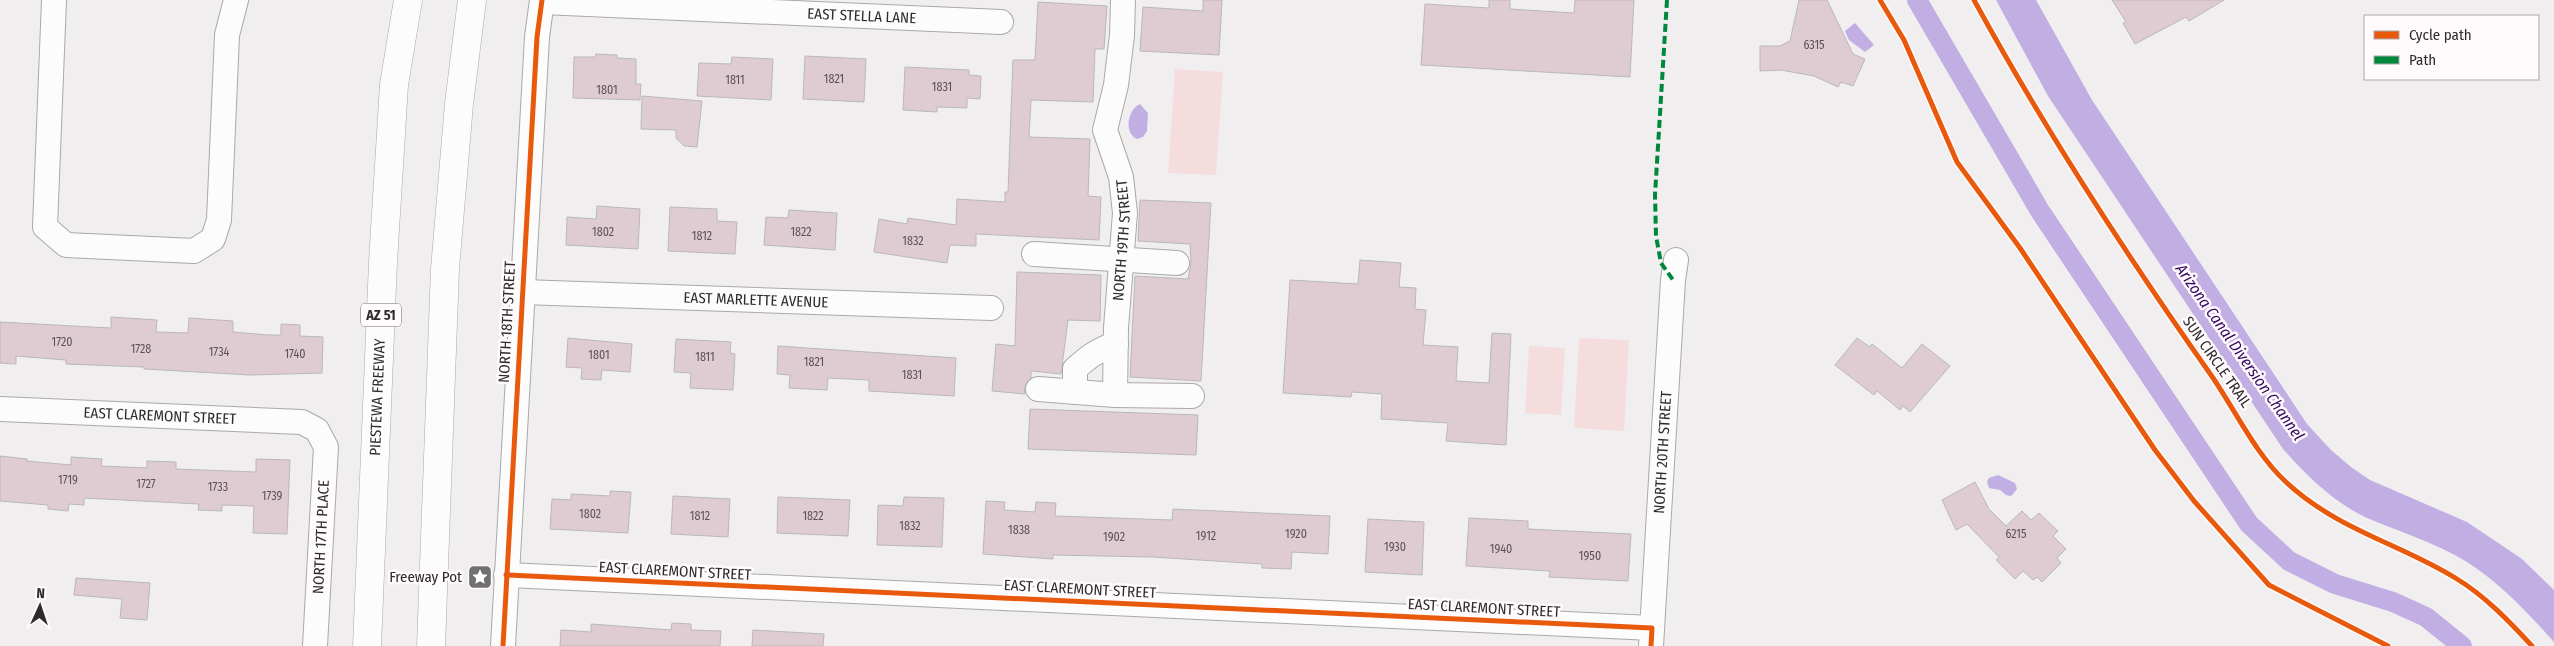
<svg xmlns="http://www.w3.org/2000/svg" width="2554" height="646" font-family="'Fira Sans Condensed',sans-serif">
  <rect width="100%" height="100%" fill="#f1eef0"/>
  <!-- green -->
  <g fill="#f5ddde">
    <polygon points="1175,69 1223,72 1216,175 1168,173"/>
    <polygon points="1579,338 1629,340 1624,431 1574,428"/>
    <polygon points="1529,346 1565,348 1561,415 1525,413"/>
  </g>
  <!-- water -->
  <g fill="#c1aee3">
    <path d="M1996,0H2036L2092,100L2307,424L2331,450L2351,467L2370,480L2467,522L2522,559L2554,590V642C2527,612 2501,584 2467,562C2435,542 2399,532 2365,517C2332,501 2307,476 2283,449L2048,96Z"/>
    <polygon points="1855,23 1874,45 1865,52 1849,40 1845,31"/>
    <path d="M1140,104L1148,113L1147,131L1143,137L1137,139C1123,133 1128,109 1140,104Z"/>
    <polygon points="1998,475 2015,483 2017,489 2011,496 2006,495 2000,490 1989,488 1987,482 1989,478"/>
  </g>
  <g fill="none" stroke-linecap="round" stroke-linejoin="round">
    <!-- canal -->
    <polyline stroke="#c1aee3" stroke-width="20" points="1917,0 2040,211 2249,524 2289,561 2335,584 2393,602 2426,617 2462,646"/>
  </g>
  <!-- building -->
  <g fill="#dfccd3" stroke="#b9b8b8">
    <polygon points="1203,0 1222,0 1219,55 1140,51 1143,7 1203,11"/>
    <polygon points="1489,0 1510,0 1510,9 1574,13 1575,0 1634,0 1630,77 1421,65 1425,4 1489,8"/>
    <polygon points="1799,0 1827,0 1853,54 1865,59 1853,86 1841,82 1838,87 1814,76 1781,70 1760,71 1760,46 1780,46 1790,41"/>
    <polygon points="2112,0 2224,0 2189,21 2186,17 2135,44 2123,23 2126,22"/>
    <polygon points="1038,2 1107,6 1104,49 1095,49 1093,102 1031,100 1029,137 1090,139 1088,196 1101,197 1099,240 976,234 976,246 950,245 947,263 874,252 879,219 907,224 908,218 956,225 957,199 1005,202 1005,192 1008,192 1013,60 1035,60"/>
    <polygon points="596,54 617,55 617,58 636,59 636,84 641,84 640,100 573,98 574,57 595,57"/>
    <polygon points="805,56 866,59 864,102 803,99"/>
    <polygon points="732,57 773,59 771,100 697,96 699,63 731,64"/>
    <polygon points="905,67 969,70 969,75 981,76 980,99 967,98 967,108 937,107 937,112 903,110"/>
    <polygon points="642,96 702,101 697,147 684,146 676,138 676,130 641,129"/>
    <polygon points="1140,200 1211,203 1201,381 1130,377 1135,276 1188,279 1191,263 1190,244 1138,241"/>
    <polygon points="597,206 640,209 638,249 566,245 567,217 596,219"/>
    <polygon points="670,207 717,209 717,221 737,222 735,254 668,251"/>
    <polygon points="789,210 837,213 835,250 764,245 766,217 788,218"/>
    <polygon points="1360,260 1401,263 1399,287 1416,288 1415,309 1426,310 1423,345 1458,347 1456,381 1489,383 1492,333 1511,334 1506,445 1446,441 1448,423 1381,419 1382,394 1352,392 1351,397 1283,393 1290,280 1358,284"/>
    <polygon points="1017,272 1101,275 1100,321 1068,320 1061,374 1031,371 1031,378 1024,387 1025,394 992,391 996,344 1015,346"/>
    <polygon points="111,317 157,320 156,332 188,333 189,318 233,321 233,332 268,335 281,335 281,324 300,325 300,336 323,337 322,373 250,375 144,369 144,367 66,364 66,360 16,356 16,364 0,363 0,322 111,328"/>
    <polygon points="568,338 632,344 630,372 602,370 601,380 581,379 582,368 566,367"/>
    <polygon points="1857,338 1870,347 1872,344 1902,368 1922,344 1950,366 1910,412 1903,406 1900,410 1877,391 1874,395 1835,365"/>
    <polygon points="676,339 731,342 730,353 735,354 733,390 690,388 691,373 674,372"/>
    <polygon points="778,346 956,358 954,396 869,391 869,380 828,378 827,390 789,388 790,375 777,374"/>
    <polygon points="1030,409 1198,415 1196,455 1028,449"/>
    <polygon points="0,456 27,459 27,461 71,465 71,457 102,459 101,466 147,468 147,461 176,462 176,469 256,472 256,459 290,460 287,534 253,533 254,506 222,505 222,511 198,510 199,504 84,498 84,505 69,504 68,511 48,509 48,505 0,501"/>
    <polygon points="1975,482 1989,509 2006,526 2022,511 2031,520 2039,513 2058,531 2053,536 2066,549 2057,558 2061,563 2042,582 2037,577 2033,580 2023,571 2015,579 1996,560 1999,557 1967,524 1956,530 1942,500"/>
    <polygon points="610,491 631,492 628,533 550,529 552,499 571,500 571,494 610,496"/>
    <polygon points="673,496 730,499 728,537 671,534"/>
    <polygon points="778,497 850,500 848,536 777,533"/>
    <polygon points="904,497 944,498 942,547 877,545 878,505 903,506"/>
    <polygon points="986,501 1005,502 1004,510 1035,512 1036,502 1056,503 1055,516 1172,520 1173,509 1330,516 1328,554 1292,552 1291,569 1262,568 1262,564 1152,557 1053,555 1053,559 983,554"/>
    <polygon points="1469,518 1528,521 1528,529 1631,534 1628,581 1549,577 1550,571 1466,566"/>
    <polygon points="1368,519 1424,522 1422,575 1365,572"/>
    <polygon points="76,578 150,583 147,620 120,618 122,599 74,595"/>
    <polygon points="672,623 691,624 691,630 721,631 720,646 560,646 561,630 591,632 591,624 671,630"/>
    <polygon points="753,630 824,634 823,646 752,646"/>
  </g>
  <g fill="none" stroke-linecap="round" stroke-linejoin="round">
    <defs>
      <g id="minor">
        <polyline points="54,0 45,227 66,245 194,251 213,239 219,220 227,35 236,0"/>
        <path id="s1" d="M542,2L1001,22"/>
        <polyline points="1034,254 1177,263"/>
        <path id="s2" d="M522,292L991,308"/>
        <polyline points="1038,389 1115,395 1192,396"/>
        <path d="M1075,392V369C1088,357 1099,349 1116,344"/>
        <path id="s3" d="M1115,395L1116,328L1125,213L1121,177L1105,130L1116,85L1122,35L1123,0"/>
        <path id="s4" d="M0,409L302,422L317,430L326,447L315,646"/>
        <polyline points="506,575 1652,628"/>
        <polyline points="503,646 537,37 542,0"/>
        <path id="s5" d="M1651,646L1673,280L1676,260"/>
      </g>
      <g id="highway">
        <path id="s6" d="M367,646L383,262L394,85L408,0"/>
        <polyline points="431,646 445,269 459,104 472,0"/>
      </g>
    </defs>
    <!-- minor casing -->
    <use href="#minor" stroke="#aaa8a9" stroke-width="26"/>
    <!-- highway casing -->
    <use href="#highway" stroke="#aaa8a9" stroke-width="29"/>
    <!-- minor -->
    <use href="#minor" stroke="#fdfcfd" stroke-width="24"/>
    <!-- highway -->
    <use href="#highway" stroke="#fdfcfd" stroke-width="28"/>
    <!-- quiet -->
    <polyline stroke="#00873e" stroke-width="4" stroke-dasharray="8 4" stroke-linecap="butt" points="1667,0 1655,195 1656,236 1661,263 1673,280"/>
    <defs>
      <g id="cycleway">
        <polyline points="1880,0 1904,40 1957,162 2020,248 2155,450 2194,501 2269,585 2388,646"/>
        <path d="M1974,0C2045,130 2125,253 2211,375C2234,408 2256,455 2286,482C2339,531 2399,543 2457,579C2485,596 2510,622 2532,646"/>
        <polyline points="506,575 1652,628 1651,646"/>
        <polyline points="503,646 537,37 542,0"/>
      </g>
    </defs>
    <!-- cycleway casing -->
    <use href="#cycleway" stroke="#fffbfd" stroke-width="8"/>
    <!-- cycleway -->
    <use href="#cycleway" stroke="#e8590c" stroke-width="5"/>
  </g>
  <!-- icons -->
  <defs>
    <symbol id="sight-square" viewBox="-11 -11 22 22"><rect x="-9" y="-9" width="18" height="18" rx="4" fill="#726f71" stroke="#fffbfd"/><path d="M0-6L1.8-2.2L6-1.7L2.9 1.2L3.7 5.4L0 3.3L-3.7 5.4L-2.9 1.2L-6-1.7L-1.8-2.2Z" fill="#fff"/></symbol>
  </defs>
  <g fill-rule="evenodd">
    <use href="#sight-square" x="466" y="563" width="28" height="28"/>
  </g>
  <g text-anchor="middle" dominant-baseline="central" stroke-width="5" stroke-linejoin="round" paint-order="stroke">
    <!-- number labels -->
    <g font-size="12" fill="#5a5356">
      <text x="1814" y="45">6315</text>
      <text x="834" y="79">1821</text>
      <text x="735" y="80">1811</text>
      <text x="942" y="87">1831</text>
      <text x="607" y="90">1801</text>
      <text x="603" y="232">1802</text>
      <text x="801" y="232">1822</text>
      <text x="702" y="236">1812</text>
      <text x="913" y="241">1832</text>
      <text x="62" y="342">1720</text>
      <text x="141" y="349">1728</text>
      <text x="219" y="352">1734</text>
      <text x="295" y="354">1740</text>
      <text x="599" y="355">1801</text>
      <text x="705" y="357">1811</text>
      <text x="814" y="362">1821</text>
      <text x="912" y="375">1831</text>
      <text x="68" y="480">1719</text>
      <text x="146" y="484">1727</text>
      <text x="218" y="487">1733</text>
      <text x="272" y="496">1739</text>
      <text x="590" y="514">1802</text>
      <text x="700" y="516">1812</text>
      <text x="813" y="516">1822</text>
      <text x="910" y="526">1832</text>
      <text x="1019" y="530">1838</text>
      <text x="1296" y="534">1920</text>
      <text x="2016" y="534">6215</text>
      <text x="1206" y="536">1912</text>
      <text x="1114" y="537">1902</text>
      <text x="1395" y="547">1930</text>
      <text x="1501" y="549">1940</text>
      <text x="1590" y="556">1950</text>
    </g>
    <!-- shield labels -->
    <rect fill="#fffbfd" stroke="#6c696b" stroke-width="1" x="361" y="303.5" width="40" height="23" rx="4"/>
    <g font-size="14" font-weight="bold" fill="#2d2b2d">
      <text x="381" y="315">AZ 51</text>
    </g>
    <!-- street labels -->
    <g font-size="15" fill="#2d2b2d" stroke="#fffbfd">
      <text stroke="none"><textPath href="#s1" startOffset="320">EAST STELLA LANE</textPath></text>
      <text stroke="none"><textPath href="#s3" startOffset="155">NORTH 19TH STREET</textPath></text>
      <text stroke="none"><textPath href="#s2" startOffset="234">EAST MARLETTE AVENUE</textPath></text>
      <text transform="translate(507 322) rotate(-87)">NORTH 18TH STREET</text>
      <text transform="translate(2217 362) rotate(55)">SUN CIRCLE TRAIL</text>
      <text stroke="none"><textPath href="#s6" startOffset="249">PIESTEWA FREEWAY</textPath></text>
      <text stroke="none"><textPath href="#s4" startOffset="160">EAST CLAREMONT STREET</textPath></text>
      <text stroke="none"><textPath href="#s5" startOffset="194">NORTH 20TH STREET</textPath></text>
      <text transform="translate(321 537) rotate(-87)">NORTH 17TH PLACE</text>
      <text transform="translate(675 571) rotate(3)">EAST CLAREMONT STREET</text>
      <text transform="translate(1080 589) rotate(3)">EAST CLAREMONT STREET</text>
      <text transform="translate(1484 608) rotate(3)">EAST CLAREMONT STREET</text>
    </g>
    <!-- poi labels -->
    <g font-size="15" fill="#2d2b2d" stroke="#fffbfd" text-anchor="end">
      <text x="462" y="577">Freeway Pot</text>
    </g>
    <!-- water labels -->
    <g font-size="16" font-style="italic" fill="#350863" stroke="#fffbfd">
      <text transform="translate(2240 352) rotate(55)">Arizona Canal Diversion Channel</text>
    </g>
  </g>
  <!-- legend -->
  <rect x="2364" y="15" width="175" height="65" fill="#fffbfd" stroke="#aba8aa"/>
  <rect x="2374" y="31" width="25" height="8" fill="#e8590c" stroke="#aba8aa"/>
  <text x="2409" y="40" font-size="15" fill="#2d2b2d">Cycle path</text>
  <rect x="2374" y="56" width="25" height="8" fill="#00873e" stroke="#aba8aa"/>
  <text x="2409" y="65" font-size="15" fill="#2d2b2d">Path</text>
  <!-- north arrow -->
  <g transform="translate(40 606) rotate(3)" stroke="#fffbfd" stroke-width="4" paint-order="stroke">
  <path d="M0-4L9 19L0 12L-9 19Z" fill="#2d2b2d"/>
  <text y="-8" font-size="14" font-weight="bold" text-anchor="middle" fill="#2d2b2d">N</text>
  </g>
</svg>
